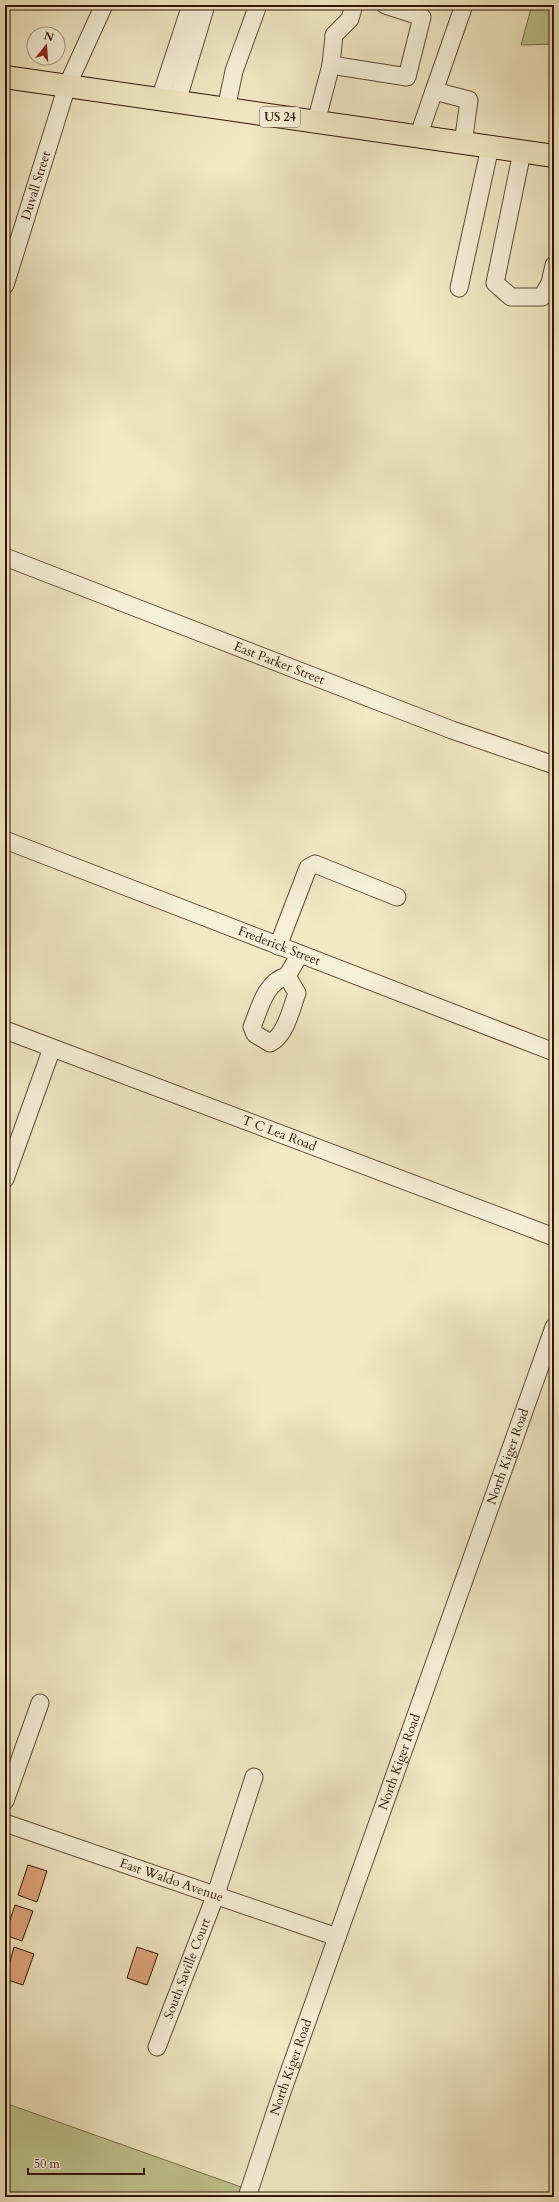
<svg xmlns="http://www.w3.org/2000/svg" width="559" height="2202" font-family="Cardo,serif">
  <rect width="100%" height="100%" fill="#f2e8c4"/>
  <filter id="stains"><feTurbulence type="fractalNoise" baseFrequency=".005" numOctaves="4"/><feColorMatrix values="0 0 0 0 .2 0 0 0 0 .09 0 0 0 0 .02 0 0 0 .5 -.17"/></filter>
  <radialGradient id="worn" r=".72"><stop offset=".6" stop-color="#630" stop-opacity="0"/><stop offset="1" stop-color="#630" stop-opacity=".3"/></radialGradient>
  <!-- green -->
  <g fill="#c0c490" stroke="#776d4a">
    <polygon points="532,5 554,5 554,44 521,45"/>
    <polygon points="5,2103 241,2187 237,2197 5,2197"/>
  </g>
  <!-- building -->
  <g fill="#e0a47a" stroke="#2e1605">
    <polygon points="28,1865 47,1871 37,1902 18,1895"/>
    <polygon points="15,1905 33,1911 22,1941 5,1935"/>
    <polygon points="14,1947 34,1954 23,1985 5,1979"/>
    <polygon points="137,1947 158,1954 147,1985 127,1978"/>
  </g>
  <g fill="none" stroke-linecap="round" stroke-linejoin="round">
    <defs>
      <g id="minor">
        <polyline points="331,65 407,77 422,17 385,5"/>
        <polyline points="434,91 464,5"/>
        <polyline points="160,99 191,5"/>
        <polyline points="177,102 206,5"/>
        <polyline points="226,109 234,71 258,5"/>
        <polyline points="316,122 331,65 334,35 350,19 354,5"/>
        <polyline points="418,137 434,91 469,100 463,144"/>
        <polyline points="522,152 495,283 511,297 542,297 550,283 554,265"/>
        <path id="s1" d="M5,285L67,86L104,5"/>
        <polyline points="459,288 490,147"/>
        <path id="s2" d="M5,557L452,730L554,765"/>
        <path id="s3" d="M5,840L554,1052"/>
        <polyline points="278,946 308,868 315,864 397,897"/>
        <path d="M287,976L297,993C291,1009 286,1035 270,1043L255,1034L252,1027C260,1008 265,982 287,976L300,954"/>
        <path id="s4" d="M5,1030L554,1237"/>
        <polyline points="5,1179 52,1048"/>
        <polyline points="5,1801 40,1703"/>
        <path id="s5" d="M5,1823L337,1937"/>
        <path id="s6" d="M157,2047L216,1894L254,1777"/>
        <path id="s7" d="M247,2197L282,2092L554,1327"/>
      </g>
      <polyline id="major" points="5,77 554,156"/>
    </defs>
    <!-- minor casing -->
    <use href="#minor" stroke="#5f4a35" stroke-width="19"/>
    <!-- major casing -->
    <use href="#major" stroke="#2e1605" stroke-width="24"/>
    <!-- minor -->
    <use href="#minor" stroke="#f7f0d9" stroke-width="17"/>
    <!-- major -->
    <use href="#major" stroke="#f2e8c4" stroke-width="22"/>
  </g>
  <g text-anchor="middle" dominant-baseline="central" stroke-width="3" stroke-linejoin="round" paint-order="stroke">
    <!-- shield labels -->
    <rect fill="#f7f0d9" stroke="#6a5745" stroke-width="1" x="260" y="107" width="40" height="20" rx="3"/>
    <g font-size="12" font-weight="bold" fill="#2e1605">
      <text x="280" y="117">US 24</text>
    </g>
    <!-- street labels -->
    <g font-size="13" fill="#2e1605" stroke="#f7f0d9">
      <text stroke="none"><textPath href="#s1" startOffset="104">Duvall Street</textPath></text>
      <text stroke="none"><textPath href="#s2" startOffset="294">East Parker Street</textPath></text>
      <text stroke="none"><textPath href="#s3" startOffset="294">Frederick Street</textPath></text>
      <text stroke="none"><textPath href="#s4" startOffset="293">T C Lea Road</textPath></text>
      <text stroke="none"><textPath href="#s7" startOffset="785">North Kiger Road</textPath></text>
      <text stroke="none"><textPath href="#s7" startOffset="461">North Kiger Road</textPath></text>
      <text stroke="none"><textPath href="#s5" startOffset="176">East Waldo Avenue</textPath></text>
      <text stroke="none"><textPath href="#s6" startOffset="84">South Saville Court</textPath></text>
      <text stroke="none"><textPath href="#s7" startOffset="137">North Kiger Road</textPath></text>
    </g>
  </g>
  <!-- margin -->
  <rect width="559" height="2202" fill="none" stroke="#f2e8c4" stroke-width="20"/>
  <rect x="6" y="6" width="547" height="2190" fill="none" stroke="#2e1605" stroke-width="2"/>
  <rect x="10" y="10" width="539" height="2182" fill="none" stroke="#2e1605"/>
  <!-- north arrow -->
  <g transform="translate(46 46) rotate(17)"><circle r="19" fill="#f7f0d9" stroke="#a79984"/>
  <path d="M0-3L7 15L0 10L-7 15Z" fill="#8f2418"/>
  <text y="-6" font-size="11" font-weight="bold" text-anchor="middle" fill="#2e1605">N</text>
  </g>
  <!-- scale -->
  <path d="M28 2168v6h116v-6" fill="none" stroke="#2e1605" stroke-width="2"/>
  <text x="34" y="2168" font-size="12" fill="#2e1605" stroke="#f7f0d9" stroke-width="3" paint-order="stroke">50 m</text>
  <rect width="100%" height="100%" filter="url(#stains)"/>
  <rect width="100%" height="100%" fill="url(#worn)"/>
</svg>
